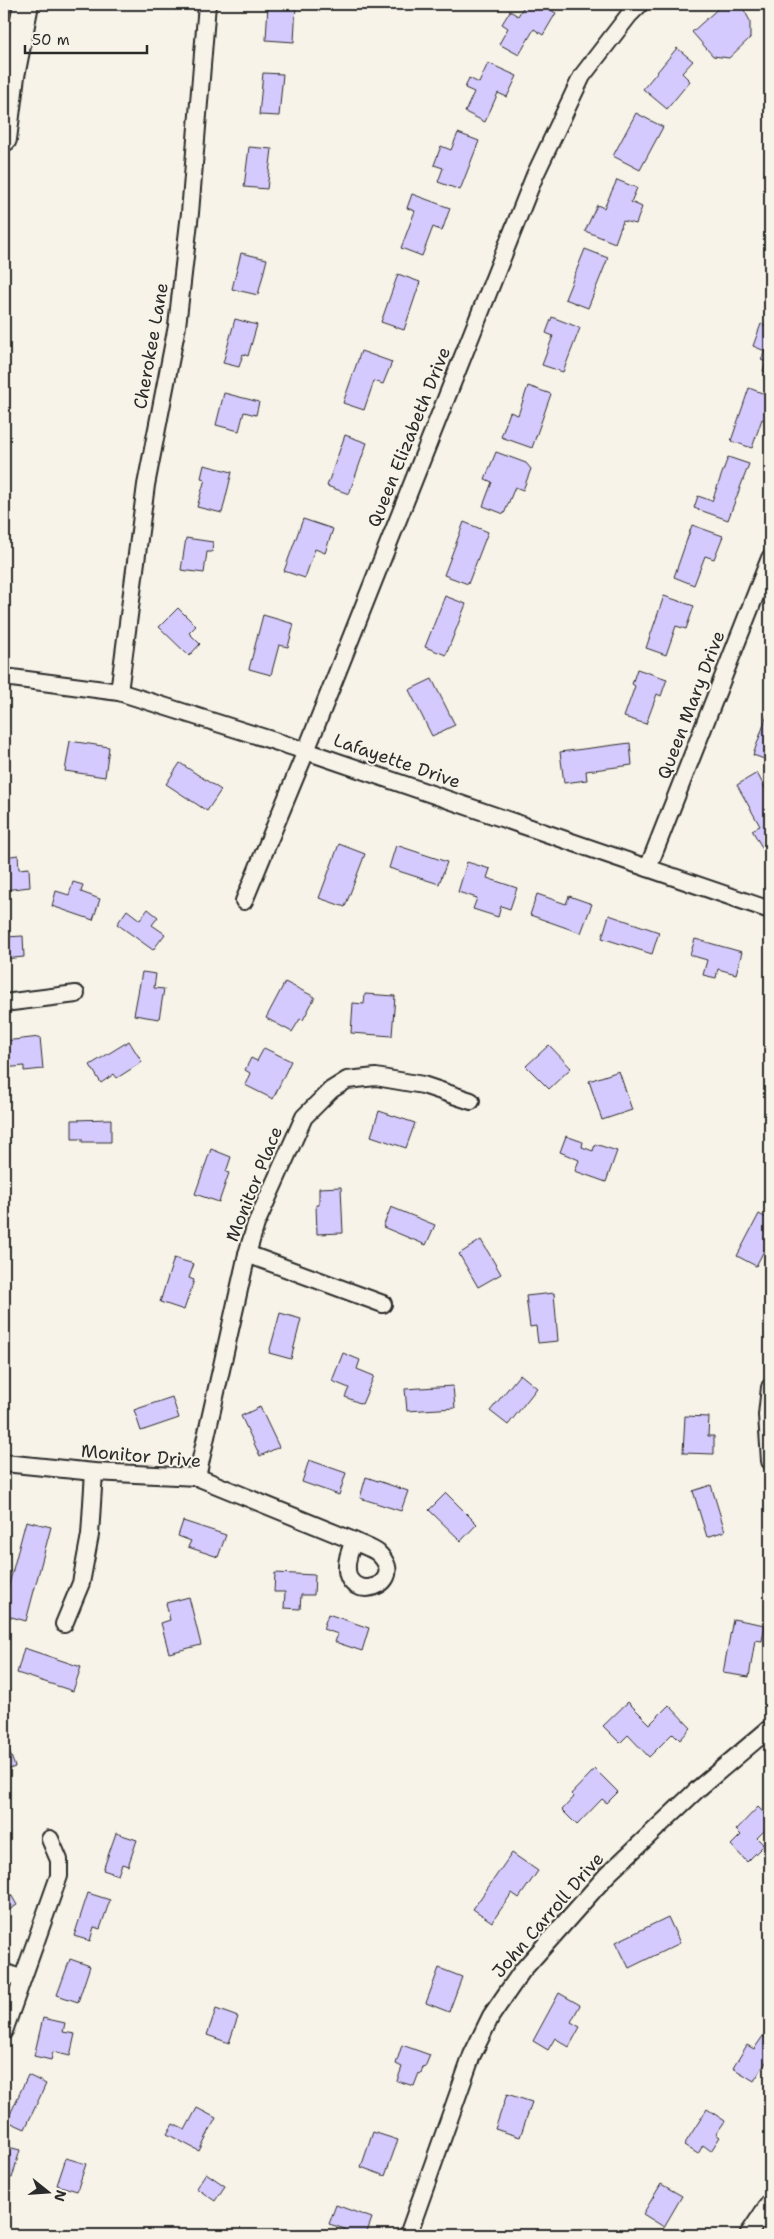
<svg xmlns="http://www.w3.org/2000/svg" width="774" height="2239" font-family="'Shantell Sans',sans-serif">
  <rect width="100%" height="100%" fill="#f7f3e8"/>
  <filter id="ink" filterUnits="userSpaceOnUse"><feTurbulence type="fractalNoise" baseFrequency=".02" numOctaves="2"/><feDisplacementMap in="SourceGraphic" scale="10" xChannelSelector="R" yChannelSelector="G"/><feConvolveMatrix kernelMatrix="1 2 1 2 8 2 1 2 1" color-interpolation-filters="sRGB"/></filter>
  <g filter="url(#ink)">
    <!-- building -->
    <g fill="#d5cafd" stroke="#2b2b2b">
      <polygon points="268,4 296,4 294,42 266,40"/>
      <polygon points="525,4 540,4 556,13 543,35 534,29 519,55 499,44 508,28 502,24 510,11 518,16"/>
      <polygon points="723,4 741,4 750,21 750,38 729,58 713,56 692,32"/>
      <polygon points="677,48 693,61 682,73 690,81 667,109 643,89"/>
      <polygon points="488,63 517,76 507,97 498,93 485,122 465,112 474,92 465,88 469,78 479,83"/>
      <polygon points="263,73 283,74 279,116 259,115"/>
      <polygon points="636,113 663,127 640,170 613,156"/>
      <polygon points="458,133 479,141 460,190 438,182 443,168 434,165 441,146 451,150"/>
      <polygon points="249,147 272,149 267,189 244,187"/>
      <polygon points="617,180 637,188 631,202 642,207 636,224 623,221 615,243 585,231 597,205 604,208"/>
      <polygon points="412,194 450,208 442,231 433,227 422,256 401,248 415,211 407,208"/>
      <polygon points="585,249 608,258 588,308 565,299"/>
      <polygon points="241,253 267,259 258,295 232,289"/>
      <polygon points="398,274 420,282 404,330 381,322"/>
      <polygon points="552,317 580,328 563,372 542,365 553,336 546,333"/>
      <polygon points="235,319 257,325 248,356 243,354 239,367 223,363"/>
      <polygon points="761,324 770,327 770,374 763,371 766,362 761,360 765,351 753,346"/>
      <polygon points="361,351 392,362 383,384 374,381 364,410 343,403"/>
      <polygon points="528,386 551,394 532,448 501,437 510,412 518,415"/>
      <polygon points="749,388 770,396 770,422 762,419 752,448 731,441"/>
      <polygon points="224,393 259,402 256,415 244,412 239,431 216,425"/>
      <polygon points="345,435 367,443 349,494 327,486"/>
      <polygon points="496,452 526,463 531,469 523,490 515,487 504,514 483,506 492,482 485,479"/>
      <polygon points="728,457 749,464 728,520 694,508 698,496 712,501"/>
      <polygon points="204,465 232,472 222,513 197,507 205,479 201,478"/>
      <polygon points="303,519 333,529 325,553 315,549 305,578 284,571"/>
      <polygon points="464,522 488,532 468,584 444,575"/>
      <polygon points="692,525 723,536 714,559 705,556 694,585 674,577"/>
      <polygon points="186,538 213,542 212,552 207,552 204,573 181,570"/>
      <polygon points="445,596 466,604 446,655 425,647"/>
      <polygon points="664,596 694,606 686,629 676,626 666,655 646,648"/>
      <polygon points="178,608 196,626 189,633 200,644 189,656 159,627"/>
      <polygon points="263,615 294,624 288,647 279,645 271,675 249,669"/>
      <polygon points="637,669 667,679 661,696 657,694 646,724 624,717 635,686 632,684"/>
      <polygon points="432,679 455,725 432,736 409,690"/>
      <polygon points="770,707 770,761 753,755"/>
      <polygon points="4,737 8,738 7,760 4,760"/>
      <polygon points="70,741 109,747 105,777 65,771"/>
      <polygon points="630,743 632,765 586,771 587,780 564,783 560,752"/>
      <polygon points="180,763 221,790 207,811 166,784"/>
      <polygon points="757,773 765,788 770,785 770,847 764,851 752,830 760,826 737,785"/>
      <polygon points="339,844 365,854 345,907 319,898"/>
      <polygon points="396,845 447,862 439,884 389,868"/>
      <polygon points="18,855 19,869 29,868 30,887 4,890 4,857"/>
      <polygon points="467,862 490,869 487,878 517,888 510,909 501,906 498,917 473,909 477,898 458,892"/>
      <polygon points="73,882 83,885 81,892 100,899 93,920 52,906 56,891 69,895"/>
      <polygon points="537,894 566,904 569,896 592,904 581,933 530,915"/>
      <polygon points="148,909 158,917 152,925 165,934 153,950 117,924 127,910 140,920"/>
      <polygon points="609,915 659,932 652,954 602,938"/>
      <polygon points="4,924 6,937 23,936 24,957 4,959"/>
      <polygon points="695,939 742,952 736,974 718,969 716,978 703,975 707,960 690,955"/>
      <polygon points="142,972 156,974 154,988 164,989 159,1019 134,1015"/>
      <polygon points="285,982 315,997 303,1020 300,1019 292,1032 266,1018"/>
      <polygon points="365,994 395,996 392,1036 351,1033 353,1003 364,1004"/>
      <polygon points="40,1037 43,1069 24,1071 24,1066 4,1068 4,1041"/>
      <polygon points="129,1041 142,1062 117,1078 114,1074 101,1083 90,1065"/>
      <polygon points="549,1045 571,1068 549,1089 526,1066"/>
      <polygon points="264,1048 291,1061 273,1099 245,1085 250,1073 245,1070 251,1058 257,1061"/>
      <polygon points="619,1071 632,1110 602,1120 589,1081"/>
      <polygon points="379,1111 415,1123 406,1148 371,1136"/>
      <polygon points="111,1119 111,1142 82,1142 82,1139 72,1139 72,1120"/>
      <polygon points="566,1136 583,1142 582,1147 593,1151 595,1144 617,1151 606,1182 575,1171 579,1160 560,1152"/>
      <polygon points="211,1149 231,1157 226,1172 229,1173 219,1202 195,1194"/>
      <polygon points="341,1187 343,1233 317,1234 316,1205 319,1205 319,1188"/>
      <polygon points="391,1207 435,1225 426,1245 383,1227"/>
      <polygon points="759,1214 770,1220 770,1239 756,1266 737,1256"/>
      <polygon points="481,1240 501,1274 478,1287 459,1254"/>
      <polygon points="174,1258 194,1264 189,1278 194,1280 184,1310 160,1302"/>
      <polygon points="554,1293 558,1341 538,1343 536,1326 530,1327 526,1296"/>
      <polygon points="280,1313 301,1319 291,1359 269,1353"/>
      <polygon points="343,1353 360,1360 357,1369 374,1376 362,1404 345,1397 349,1388 332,1381"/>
      <polygon points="520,1374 537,1388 508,1425 490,1411"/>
      <polygon points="453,1386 455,1408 407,1411 405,1389"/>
      <polygon points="172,1397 179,1418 141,1431 134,1410"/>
      <polygon points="260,1407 279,1447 260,1456 241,1416"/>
      <polygon points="685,1416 709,1417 708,1436 714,1436 714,1454 683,1453"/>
      <polygon points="309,1460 346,1473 339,1495 302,1482"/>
      <polygon points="366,1477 408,1491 401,1511 360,1498"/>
      <polygon points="711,1485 725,1531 707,1537 693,1491"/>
      <polygon points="446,1493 477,1524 461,1541 429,1510"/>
      <polygon points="26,1521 51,1527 26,1621 4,1615 4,1603"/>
      <polygon points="183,1521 226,1535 218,1557 188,1547 191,1541 178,1536"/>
      <polygon points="275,1573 315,1575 314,1595 301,1595 300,1609 284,1608 285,1592 274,1592"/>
      <polygon points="189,1597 201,1645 169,1653 161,1623 170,1620 166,1603"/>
      <polygon points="328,1614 369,1628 362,1651 335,1642 338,1634 323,1629"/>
      <polygon points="733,1619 765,1625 762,1641 755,1640 749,1677 723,1673"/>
      <polygon points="24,1648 81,1667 73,1691 17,1673"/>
      <polygon points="628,1702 650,1724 669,1705 691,1728 680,1740 673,1733 649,1757 628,1735 620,1743 603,1726"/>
      <polygon points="7,1745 15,1767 4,1771 4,1746"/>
      <polygon points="595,1769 618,1792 607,1803 602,1799 577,1825 562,1810 574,1797 571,1794"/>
      <polygon points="758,1807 770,1819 770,1825 757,1838 764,1845 747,1862 731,1845 741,1835 736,1830"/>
      <polygon points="116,1833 137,1840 128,1866 122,1864 118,1875 103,1870"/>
      <polygon points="512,1853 538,1871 519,1898 512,1893 492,1922 473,1909"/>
      <polygon points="6,1886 17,1905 4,1913 4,1887"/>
      <polygon points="88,1893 110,1900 100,1929 94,1927 90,1941 74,1936"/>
      <polygon points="668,1917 680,1943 629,1968 616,1942"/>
      <polygon points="70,1959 90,1966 78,2002 57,1995"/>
      <polygon points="439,1968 462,1977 449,2012 426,2003"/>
      <polygon points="559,1993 580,2005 571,2022 580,2027 569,2047 555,2038 548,2050 533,2041"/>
      <polygon points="216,2009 238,2017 229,2043 207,2035"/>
      <polygon points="43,2018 65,2023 63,2032 75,2034 70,2056 53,2052 51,2060 34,2056"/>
      <polygon points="763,2036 770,2041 770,2056 754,2081 733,2068 747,2045 754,2049"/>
      <polygon points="402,2045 430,2055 425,2067 423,2066 421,2074 419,2073 414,2086 397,2081 402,2067 396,2064"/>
      <polygon points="28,2075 46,2084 25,2129 7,2121"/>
      <polygon points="507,2094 532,2102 520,2137 495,2129"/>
      <polygon points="197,2108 216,2118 199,2151 167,2134 173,2124 185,2130"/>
      <polygon points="707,2109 725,2121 716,2134 720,2137 711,2151 703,2145 698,2154 684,2145"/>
      <polygon points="373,2132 398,2140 385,2176 361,2167"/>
      <polygon points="4,2146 20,2150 12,2178 7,2177 4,2188"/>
      <polygon points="66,2158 86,2164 77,2191 57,2185"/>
      <polygon points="206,2173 225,2186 215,2201 196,2188"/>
      <polygon points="661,2184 682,2196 664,2227 643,2214"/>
      <polygon points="336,2205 372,2218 366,2235 343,2235 345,2229 329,2224"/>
    </g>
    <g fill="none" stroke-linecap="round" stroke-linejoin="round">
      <defs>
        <g id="street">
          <polyline points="4,677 119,692 306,751 770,910"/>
          <polyline points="119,692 146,485 177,326 190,213 207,4"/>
          <polyline points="648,868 770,558"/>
          <polyline points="244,901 306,751 535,175 582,76 629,15 640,4"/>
          <polyline points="4,1003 76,994"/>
          <polyline points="247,1254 383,1304"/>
          <polyline points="770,1387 767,1415 770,1461"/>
          <path d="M4,1463L94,1472L197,1477L354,1541C361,1545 372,1548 378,1553C417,1590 321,1613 354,1541"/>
          <polyline points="197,1477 247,1254 256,1224 304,1117 331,1090 347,1080 376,1077 423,1085 471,1101"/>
          <polyline points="64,1624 81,1583 90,1535 94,1472"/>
          <polyline points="4,1972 22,1979"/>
          <polyline points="4,2031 59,1876 59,1860 50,1839"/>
          <polyline points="408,2235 472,2055 491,2016 522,1971 607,1875 699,1788 770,1728"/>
          <polyline points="748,2235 770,2202"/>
        </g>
        <polyline id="secondary" points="4,139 12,76 26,4"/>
      </defs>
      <!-- street casing -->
      <use href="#street" stroke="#2b2b2b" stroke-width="20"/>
      <!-- secondary casing -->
      <use href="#secondary" stroke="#2b2b2b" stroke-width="28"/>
      <!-- street -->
      <use href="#street" stroke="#f7f3e8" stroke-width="16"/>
      <!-- secondary -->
      <use href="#secondary" stroke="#f7f3e8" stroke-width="24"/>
    </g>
  </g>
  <g text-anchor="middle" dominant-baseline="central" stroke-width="4" stroke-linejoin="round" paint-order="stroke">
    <!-- street labels -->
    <g font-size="18" fill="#2b2b2b" stroke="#f7f3e8">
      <text transform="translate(151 346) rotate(-80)">Cherokee Lane</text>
      <text transform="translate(409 437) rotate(-68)">Queen Elizabeth Drive</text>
      <text transform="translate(691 705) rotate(-69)">Queen Mary Drive</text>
      <text transform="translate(397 761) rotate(19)">Lafayette Drive</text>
      <text transform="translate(254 1184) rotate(-68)">Monitor Place</text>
      <text transform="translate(141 1456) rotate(5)">Monitor Drive</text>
      <text transform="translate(548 1915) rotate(-49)">John Carroll Drive</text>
    </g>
  </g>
  <!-- margin -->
  <rect width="774" height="2239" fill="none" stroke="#f7f3e8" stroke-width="20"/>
  <rect x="10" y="10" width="754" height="2219" fill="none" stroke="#2b2b2b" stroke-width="2" filter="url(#ink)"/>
  <!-- north arrow -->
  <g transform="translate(48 2192) rotate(107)" stroke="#f7f3e8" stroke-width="4" paint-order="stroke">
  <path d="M0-4L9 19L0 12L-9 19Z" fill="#2b2b2b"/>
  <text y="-8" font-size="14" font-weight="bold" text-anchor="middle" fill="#2b2b2b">N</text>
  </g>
  <!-- scale -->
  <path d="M25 45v8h122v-8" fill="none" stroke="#2b2b2b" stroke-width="2.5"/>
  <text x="32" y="45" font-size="15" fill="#2b2b2b" stroke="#f7f3e8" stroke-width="4" paint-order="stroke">50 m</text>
</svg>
